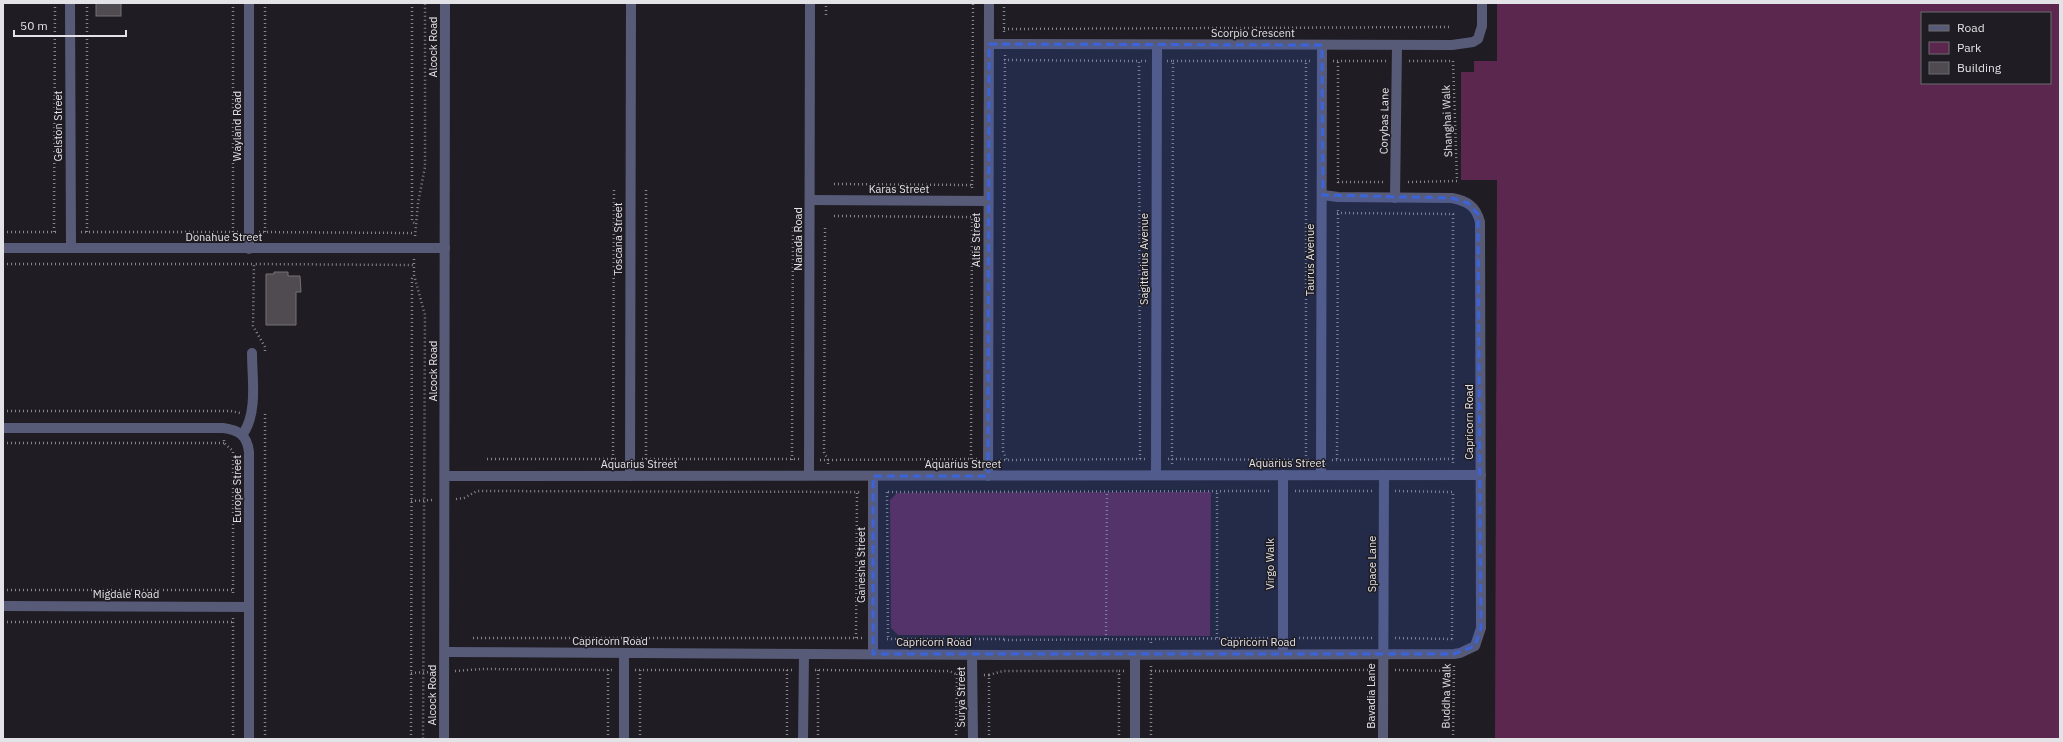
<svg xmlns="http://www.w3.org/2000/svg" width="2063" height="742" font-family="'IBM Plex Sans',sans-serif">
  <rect width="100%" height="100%" fill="#1f1d23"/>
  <!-- green -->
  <g fill="#5b274e" fill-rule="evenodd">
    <path d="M1497,3H2060V739H1495L1497,180H1461V72H1474V61H1497ZM1922,13H2050V83H1922Z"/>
    <polygon points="1211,492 1210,636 898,635 891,628 890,500 897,493"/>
  </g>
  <!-- building -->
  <g fill="#504b51" stroke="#757077">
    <rect x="96" y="3" width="25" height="13"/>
    <polygon points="274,272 288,272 288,276 300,276 301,292 296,292 296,325 266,325 266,274 274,274"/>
  </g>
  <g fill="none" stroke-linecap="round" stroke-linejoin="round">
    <!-- path -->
    <g stroke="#87868b" stroke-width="2.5" stroke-dasharray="1 3" stroke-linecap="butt">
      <polyline points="87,3 87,232"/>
      <polyline points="412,3 412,221 414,223"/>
      <polyline points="1004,3 1004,32"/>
      <polyline points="826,15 826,3"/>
      <polyline points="1004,29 1452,27"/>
      <polyline points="1005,55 1003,451 1007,461"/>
      <polyline points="1004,60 1139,61"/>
      <polyline points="1167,61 1173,61 1172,464"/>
      <polyline points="1173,61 1310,61"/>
      <polyline points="1333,61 1386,61"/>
      <polyline points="1338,182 1385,182"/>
      <polyline points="1408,182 1457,181 1453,61 1409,61"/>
      <polyline points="1338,183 1338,61"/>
      <polyline points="834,184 972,185 972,190"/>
      <polyline points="972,185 973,3"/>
      <polyline points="1337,213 1453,214 1453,459"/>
      <polyline points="834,216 972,217 972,220 978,220"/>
      <polyline points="825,228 824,452 828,460 828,465"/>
      <polyline points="3,232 58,232"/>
      <polyline points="54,232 55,3"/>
      <polyline points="81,232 238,232"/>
      <polyline points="233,232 233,3"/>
      <polyline points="259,232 414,233"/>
      <polyline points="265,232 265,3"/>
      <polyline points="415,236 418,203 425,167 425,3"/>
      <polyline points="414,259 414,275 425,315 423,739"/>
      <polyline points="3,264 254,264"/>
      <polyline points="265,351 265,347 253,326 254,264 414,265"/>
      <polyline points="3,411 231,411 240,413"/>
      <polyline points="224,440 224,443 233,451 233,595"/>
      <polyline points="3,443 224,443"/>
      <polyline points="487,459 619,459"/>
      <polyline points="613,459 614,190"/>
      <polyline points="642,459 799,459"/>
      <polyline points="646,459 646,189"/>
      <polyline points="971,459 972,220"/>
      <polyline points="1140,459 1139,61 1146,61"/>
      <polyline points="1168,459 1311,460"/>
      <polyline points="1337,459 1338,208"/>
      <polyline points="792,460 793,226"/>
      <polyline points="820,460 977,459"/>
      <polyline points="1000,460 1145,459"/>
      <polyline points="1306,460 1306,61"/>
      <polyline points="1332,460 1453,459 1453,464"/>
      <polyline points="1295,491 1372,491"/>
      <polyline points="1395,491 1453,492 1452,639"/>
      <polyline points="887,492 888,639"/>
      <polyline points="888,492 1272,491"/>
      <polyline points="456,499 464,498 477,491 862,492"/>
      <polyline points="411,501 433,500"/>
      <polyline points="3,590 232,590"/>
      <polyline points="3,622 233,622"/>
      <polyline points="473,638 862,638"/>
      <polyline points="856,638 857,492"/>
      <polyline points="1217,638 1217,491"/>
      <polyline points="1295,638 1372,638"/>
      <polyline points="1395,638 1452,639"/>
      <polyline points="887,639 1004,639"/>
      <polyline points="1106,639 1107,491"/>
      <polyline points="1004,640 1151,639"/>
      <polyline points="1151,643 1151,639 1272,638"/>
      <polyline points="635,670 792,670"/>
      <polyline points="815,670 949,671 956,674"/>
      <polyline points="818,670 818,739"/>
      <polyline points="1395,670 1454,671"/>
      <polyline points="455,671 482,669 612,670"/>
      <polyline points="1151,671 1372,670"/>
      <polyline points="411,673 432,672"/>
      <polyline points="984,675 989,675 989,739"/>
      <polyline points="989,675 1003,671 1119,671"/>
      <polyline points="233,739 233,618"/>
      <polyline points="265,739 265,412"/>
      <polyline points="411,739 412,279 414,275"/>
      <polyline points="608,739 608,670"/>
      <polyline points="640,739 640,670"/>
      <polyline points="787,739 787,670"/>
      <polyline points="956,739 957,674"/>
      <polyline points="1119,739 1119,671 1124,671"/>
      <polyline points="1151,739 1151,666"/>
      <polyline points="1453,739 1454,666"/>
    </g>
    <!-- minor -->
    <g stroke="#575b78" stroke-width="10">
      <polyline points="70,3 71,248"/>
      <polyline points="249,3 249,249"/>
      <polyline points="989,44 1452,45 1473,42 1478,39 1482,26 1482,3"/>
      <polyline points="1395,198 1397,45"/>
      <polyline points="810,200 988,201"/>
      <polyline points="3,248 445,248"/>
      <path d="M3,428H223C239,430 247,435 249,452V739"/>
      <path d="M243,434C258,412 252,378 252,353"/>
      <polyline points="1156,474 1157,45"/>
      <polyline points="809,475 810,3"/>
      <polyline points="1283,475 1283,654"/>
      <polyline points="1321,475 1322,45"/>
      <polyline points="445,476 1481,475"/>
      <polyline points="630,476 631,3"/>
      <polyline points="873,476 873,654"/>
      <polyline points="988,476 989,3"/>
      <polyline points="3,606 249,607"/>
      <path d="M445,652L1003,655L1454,654L1460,653L1475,646L1481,628L1480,222C1476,206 1467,201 1452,198L1338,197L1323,195"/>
      <polyline points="624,654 624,739"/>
      <polyline points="972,655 973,739"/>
      <polyline points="444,739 445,3"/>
      <polyline points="803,739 804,654"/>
      <polyline points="1135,739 1135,655"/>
      <polyline points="1383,739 1384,475"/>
    </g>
  </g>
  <!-- marked area -->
  <path fill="#3b64da" fill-opacity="0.2" stroke="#3b64da" stroke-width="3" stroke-dasharray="8 5" stroke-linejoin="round" d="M989,44L1322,45L1323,195L1452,198L1468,203L1478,214L1481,628L1475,646L1454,654H873V476H988Z"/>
  <g text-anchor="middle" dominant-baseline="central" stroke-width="3" stroke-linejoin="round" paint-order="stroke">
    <!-- street labels -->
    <g font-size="11" fill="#e3e2e6" stroke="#1f1d23">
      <text x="1253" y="33">Scorpio Crescent</text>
      <text transform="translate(433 47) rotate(-90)">Alcock Road</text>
      <text transform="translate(1384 121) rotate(-89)">Corybas Lane</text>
      <text transform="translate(1447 121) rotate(-92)">Shanghai Walk</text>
      <text transform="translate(58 126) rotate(-90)">Gelston Street</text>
      <text transform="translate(237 126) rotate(-90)">Wayland Road</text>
      <text x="899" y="189">Karas Street</text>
      <text x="224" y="237">Donahue Street</text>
      <text transform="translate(618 239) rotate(-90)">Toscana Street</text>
      <text transform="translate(798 239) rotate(-90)">Narada Road</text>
      <text transform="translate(976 240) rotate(-90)">Altis Street</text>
      <text transform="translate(1144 259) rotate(-90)">Sagittarius Avenue</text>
      <text transform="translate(1310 260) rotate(-90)">Taurus Avenue</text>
      <text transform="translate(433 371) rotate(-90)">Alcock Road</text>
      <text transform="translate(1469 422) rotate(-90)">Capricorn Road</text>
      <text x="1287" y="463">Aquarius Street</text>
      <text x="639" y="464">Aquarius Street</text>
      <text x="963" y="464">Aquarius Street</text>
      <text transform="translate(237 489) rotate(-90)">Europe Street</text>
      <text transform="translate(1270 564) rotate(-90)">Virgo Walk</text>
      <text transform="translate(1372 564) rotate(-90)">Space Lane</text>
      <text transform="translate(861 565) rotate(-90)">Ganesha Street</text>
      <text x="126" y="594">Migdale Road</text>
      <text x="610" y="641">Capricorn Road</text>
      <text x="934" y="642">Capricorn Road</text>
      <text x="1258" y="642">Capricorn Road</text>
      <text transform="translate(432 695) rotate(-90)">Alcock Road</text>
      <text transform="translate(1371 696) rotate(-90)">Bavadia Lane</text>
      <text transform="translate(1446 696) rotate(-89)">Buddha Walk</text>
      <text transform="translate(961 697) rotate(-90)">Surya Street</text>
    </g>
  </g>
  <!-- border -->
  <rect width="2063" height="742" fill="none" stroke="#e3e2e6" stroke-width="8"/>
  <!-- legend -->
  <rect x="1921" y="12" width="130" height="72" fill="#1f1d23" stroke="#6d6c71"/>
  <rect x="1929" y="25" width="20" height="6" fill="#575b78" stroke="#6d6c71"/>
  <text x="1957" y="32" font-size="12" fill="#e3e2e6">Road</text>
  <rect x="1929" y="42" width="20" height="12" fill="#5b274e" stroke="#6d6c71"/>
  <text x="1957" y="52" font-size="12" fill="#e3e2e6">Park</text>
  <rect x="1929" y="62" width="20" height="12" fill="#504b51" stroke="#6d6c71"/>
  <text x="1957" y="72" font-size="12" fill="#e3e2e6">Building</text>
  <!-- scale -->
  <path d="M14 30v6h112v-6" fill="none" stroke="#e3e2e6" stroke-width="2"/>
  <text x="20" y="30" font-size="12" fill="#e3e2e6" stroke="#1f1d23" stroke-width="3" paint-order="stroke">50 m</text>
</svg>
